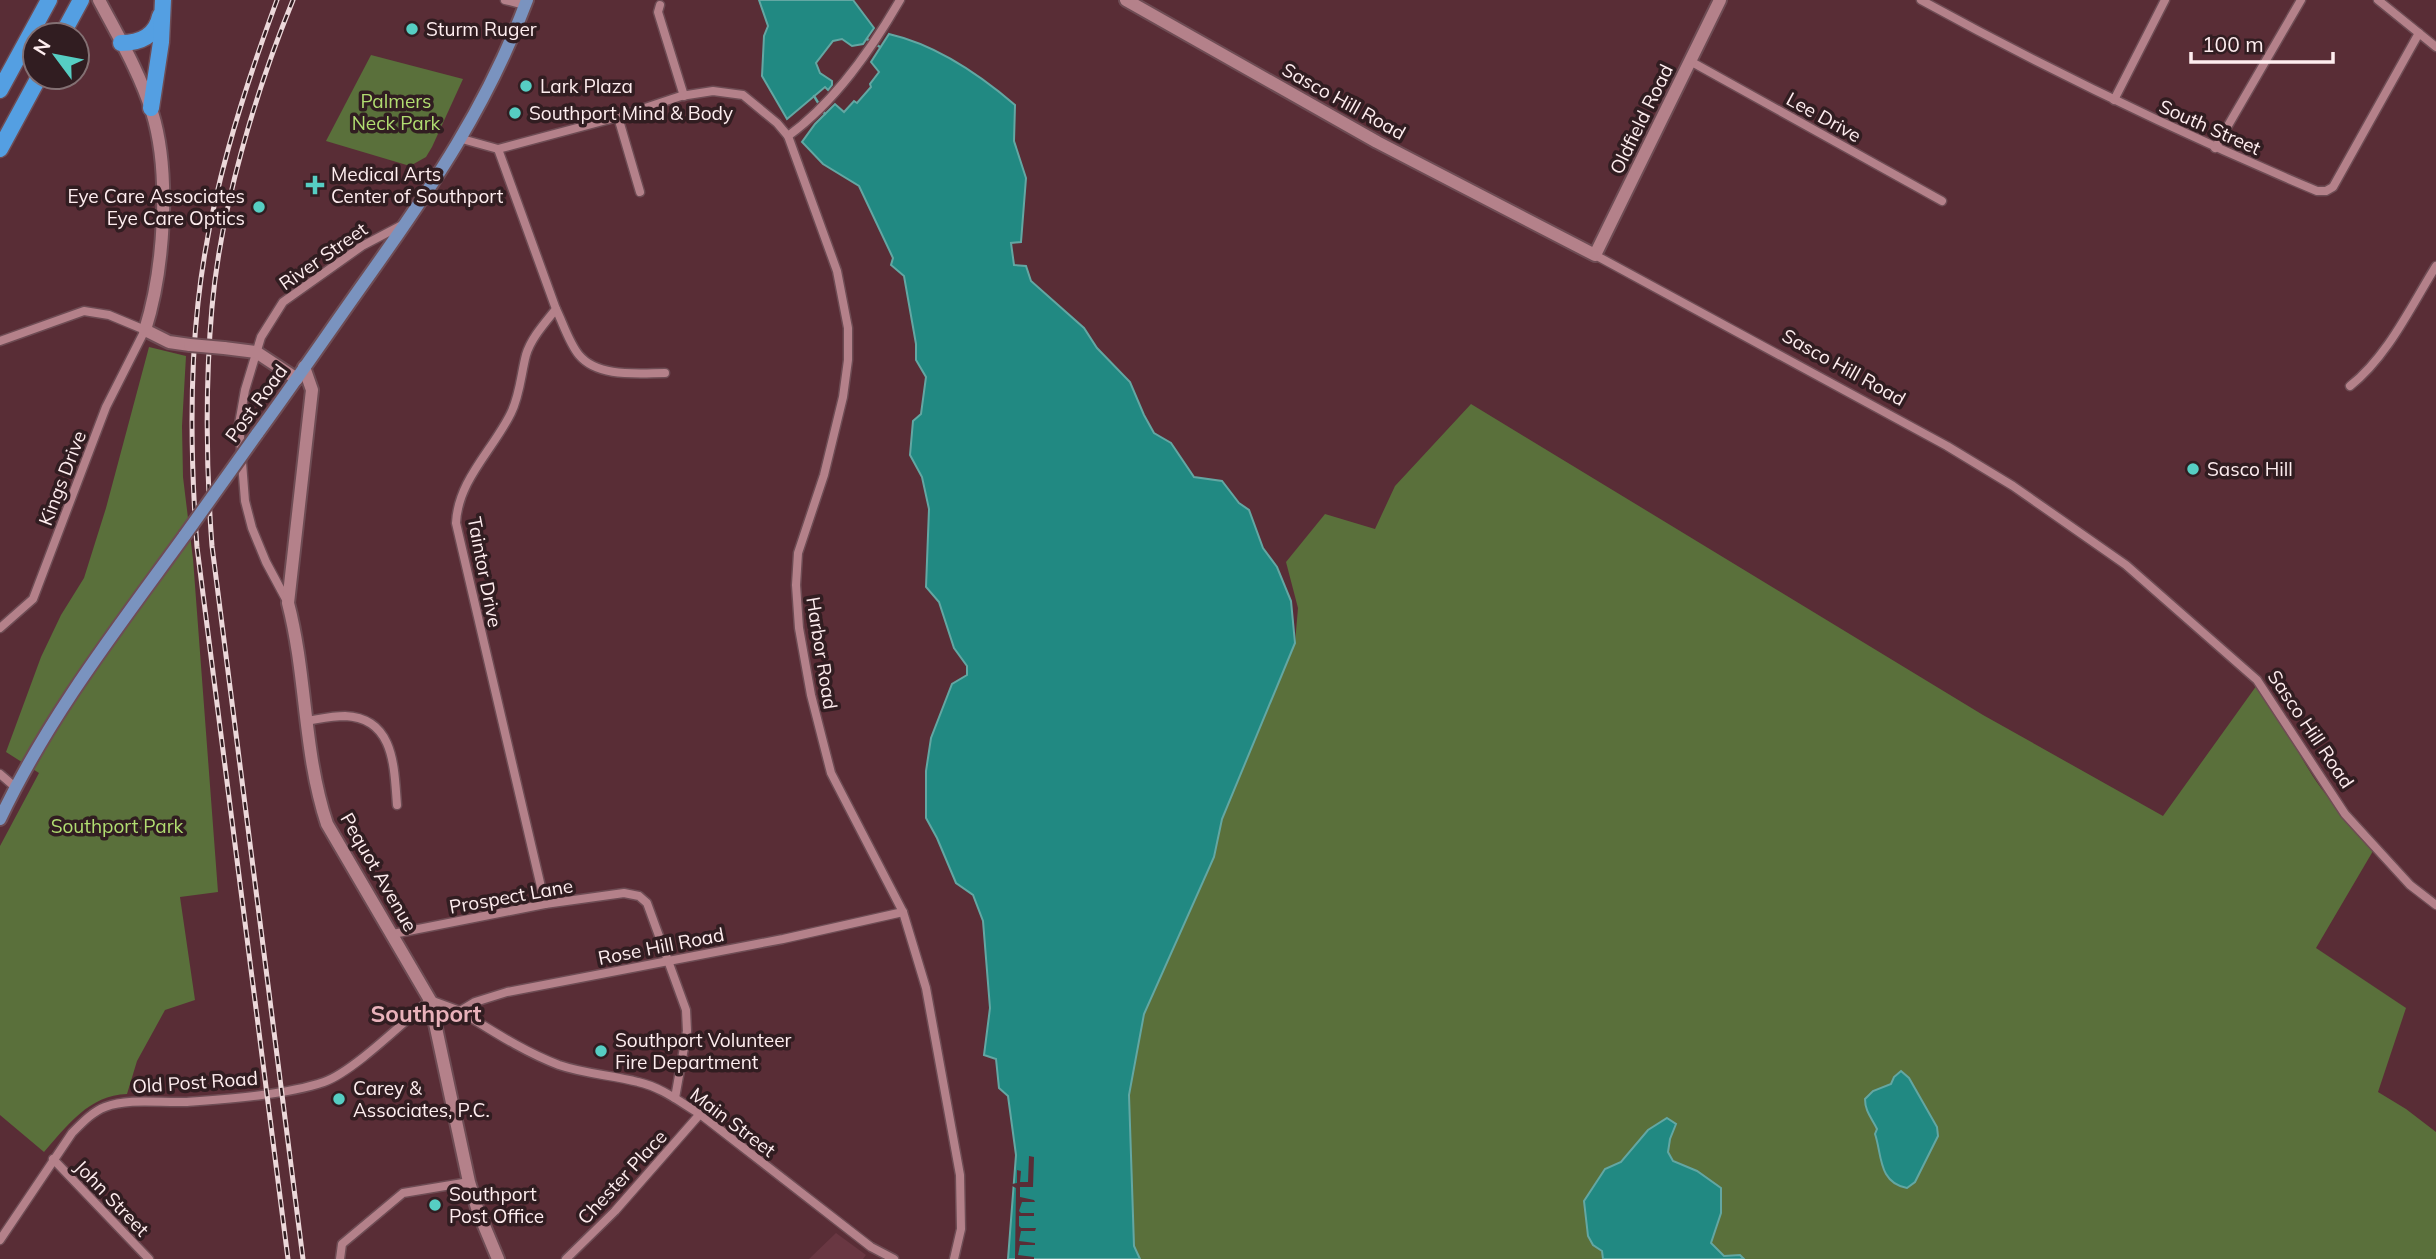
<svg xmlns="http://www.w3.org/2000/svg" width="2436" height="1259" font-family="Mulish,sans-serif">
  <rect width="100%" height="100%" fill="#592d36"/>
  <!-- built -->
  <polygon fill="#693742" points="836,1233 866,1255 863,1259 809,1259"/>
  <!-- green -->
  <g fill="#5a703b">
    <polygon points="371,55 463,79 432,147 426,157 410,166 326,141"/>
    <path d="M149,347L186,356L182,426L183,477L193,559L218,892L180,897L195,1000L165,1010L137,1061L127,1094C89,1095 67,1126 44,1152L0,1115V846L39,773L6,752L41,657L61,615L84,578L106,508Z"/>
    <path d="M1471,404L1983,715L2163,816L2257,685C2282,717 2297,755 2321,788C2325,794 2331,799 2335,804C2349,820 2359,837 2373,851L2316,948L2406,1008L2378,1092L2406,1109L2436,1132V1259H1140L1134,1246L1129,1095L1144,1014L1214,857L1222,819L1295,643L1298,608L1286,562L1325,514L1375,529L1395,486Z"/>
  </g>
  <!-- water -->
  <g fill="#218982" stroke="#63a7a3" stroke-width="2">
    <polygon points="759,0 853,0 874,28 863,44 852,46 842,39 833,41 816,63 820,73 832,81 832,85 828,90 825,87 787,119 762,76 764,36 768,26"/>
    <path d="M889,34C937,45 979,74 1015,105L1014,141L1026,178L1021,242L1011,243L1014,265L1026,266L1031,281L1084,328L1097,348L1130,382L1144,415L1154,433L1171,443L1194,477L1222,481L1239,503L1249,510L1263,548L1277,567L1291,601L1295,643L1222,819L1214,857L1144,1014L1129,1095L1134,1246L1140,1259H1008L1016,1155L1008,1096L999,1088L996,1059L984,1055L990,1008L983,921L973,895L956,883L937,838L926,818V771L931,738L952,684L967,675V666L954,648L939,602L926,587L929,509L922,477L910,455L913,421L921,414L926,377L916,360V344L904,276L891,265L893,258L859,186L823,164L802,142L815,124L835,104L844,112L854,101L857,103L871,87L870,84L879,72L871,62Z"/>
    <path d="M1901,1071L1909,1078L1937,1127L1938,1136L1915,1182L1907,1188C1878,1183 1882,1154 1875,1134L1877,1129C1872,1118 1865,1112 1865,1099L1873,1091L1891,1084L1894,1077Z"/>
    <polygon points="1667,1118 1676,1124 1670,1139 1668,1152 1673,1161 1697,1171 1721,1188 1721,1213 1711,1243 1724,1256 1740,1255 1744,1259 1603,1259 1602,1251 1593,1245 1588,1236 1584,1201 1605,1169 1621,1162 1648,1130"/>
  </g>
  <!-- pier -->
  <polygon fill="#592d36" points="1029,1156 1034,1157 1033,1187 1020,1187 1020,1197 1034,1200 1035,1202 1022,1202 1019,1211 1021,1213 1034,1213 1034,1216 1019,1216 1019,1226 1021,1228 1036,1228 1035,1231 1021,1231 1019,1241 1035,1243 1035,1245 1020,1245 1018,1255 1034,1257 1034,1259 1015,1259 1016,1188 1012,1186 1012,1184 1017,1183 1017,1170 1021,1171 1020,1182 1028,1182"/>
  <g fill="none" stroke-linecap="round" stroke-linejoin="round">
    <!-- stream -->
    <g stroke="#63a7a3" stroke-width="2.5">
      <polyline points="867,39 880,47"/>
      <polyline points="814,96 825,114"/>
    </g>
    <defs>
      <g id="street">
        <polyline points="505,0 525,5"/>
        <path d="M900,0C871,50 835,102 788,136L837,271L848,328V360L843,397L824,475L798,553L796,585L799,628L811,695L831,773L903,912L926,988L960,1175L961,1229L954,1259"/>
        <path d="M1921,0C2050,71 2182,134 2317,191H2326L2333,187L2419,33"/>
        <polyline points="2378,0 2436,47"/>
        <polyline points="660,5 658,12 684,96"/>
        <polyline points="1690,61 1942,201"/>
        <polyline points="2114,100 2165,0"/>
        <polyline points="618,117 640,192"/>
        <polyline points="462,139 498,149 618,117 681,96 713,91 743,95 777,123 788,136"/>
        <polyline points="2215,148 2301,0"/>
        <path d="M498,149L556,309C545,323 531,338 526,355C521,374 520,395 511,413C493,450 458,480 456,523L545,904"/>
        <polyline points="1595,255 1947,446 2013,486 2126,565 2257,680 2345,814 2410,885 2436,905"/>
        <path d="M556,309C563,323 569,343 579,355C598,378 639,373 665,373"/>
        <polyline points="0,341 84,311 109,315 145,330 106,407 33,599 0,628"/>
        <path d="M2350,386C2388,356 2411,306 2436,266"/>
        <polyline points="288,603 266,562 252,528 245,501 239,424 245,390 261,337 283,302 362,246 402,225"/>
        <path d="M306,721C319,719 332,716 345,716C395,718 394,768 397,805"/>
        <polyline points="0,774 15,787"/>
        <polyline points="393,934 545,904 624,893 639,896 647,903 686,1010 687,1031 675,1098"/>
        <path d="M460,1011C491,1030 524,1052 559,1065C585,1074 612,1075 638,1082C661,1087 680,1102 700,1114L871,1247L894,1259"/>
        <polyline points="53,1159 149,1259"/>
        <path d="M0,1240L72,1133C82,1123 92,1112 105,1107C129,1098 160,1103 185,1102C226,1099 286,1095 324,1082C354,1071 403,1022 430,1000L460,1011L475,1002L507,992L783,939L903,912"/>
        <polyline points="340,1259 342,1244 403,1193 469,1182"/>
        <polyline points="566,1259 615,1211 700,1114"/>
      </g>
      <g id="secondary">
        <path d="M99,0C118,36 140,73 152,112C171,173 164,270 145,330L169,342L190,345"/>
        <polyline points="1126,0 1377,142 1595,255 1720,0"/>
        <polyline points="224,348 256,352 297,379"/>
        <path d="M304,367L312,390L288,603C307,676 303,752 327,824L430,1000L469,1182L478,1211L498,1259"/>
      </g>
      <g id="primary">
        <path d="M257,434C295,382 331,329 368,277C432,187 488,105 527,0"/>
        <path d="M0,819C48,717 119,626 185,535"/>
      </g>
      <g id="highway">
        <polyline points="62,35 81,0"/>
        <path d="M121,43C140,43 156,36 160,16"/>
        <polyline points="0,90 49,0"/>
        <polyline points="151,108 161,42 163,0"/>
        <polyline points="0,149 39,77"/>
      </g>
    </defs>
    <!-- street casing -->
    <use href="#street" stroke="#6e4c54" stroke-width="11"/>
    <!-- secondary casing -->
    <use href="#secondary" stroke="#6e4c54" stroke-width="16"/>
    <!-- primary casing -->
    <use href="#primary" stroke="#6e4c54" stroke-width="16"/>
    <!-- highway casing -->
    <use href="#highway" stroke="#6e4c54" stroke-width="19"/>
    <!-- street -->
    <use href="#street" stroke="#b4818a" stroke-width="8"/>
    <!-- secondary -->
    <use href="#secondary" stroke="#b4818a" stroke-width="12"/>
    <!-- primary -->
    <use href="#primary" stroke="#7a93bf" stroke-width="12"/>
    <!-- highway -->
    <use href="#highway" stroke="#549fe2" stroke-width="16"/>
    <defs>
      <g id="rail">
        <path d="M277,0C241,98 209,199 198,303C189,384 191,466 197,547L288,1259"/>
        <path d="M293,0C255,93 221,207 212,307C205,387 206,466 212,546L303,1259"/>
      </g>
    </defs>
    <!-- rail casing -->
    <use href="#rail" stroke="#ecd8da" stroke-width="5"/>
    <!-- rail -->
    <use href="#rail" stroke="#311d21" stroke-width="2.5" stroke-dasharray="8" stroke-linecap="butt"/>
    <defs>
      <polyline id="secondary-bridge" points="190,345 224,348"/>
      <polyline id="primary-bridge" points="185,535 257,434"/>
    </defs>
    <!-- secondary-bridge casing -->
    <use href="#secondary-bridge" stroke="#6e4c54" stroke-width="16" stroke-linecap="butt"/>
    <!-- primary-bridge casing -->
    <use href="#primary-bridge" stroke="#6e4c54" stroke-width="16" stroke-linecap="butt"/>
    <!-- secondary-bridge -->
    <use href="#secondary-bridge" stroke="#b4818a" stroke-width="12"/>
    <!-- primary-bridge -->
    <use href="#primary-bridge" stroke="#7a93bf" stroke-width="12"/>
  </g>
  <!-- markers -->
  <g fill="#56cec3" stroke="#311d21" stroke-width="2.5">
    <circle cx="412" cy="29" r="7"/>
    <circle cx="526" cy="86" r="7"/>
    <circle cx="515" cy="113" r="7"/>
    <path d="M311.5 174.5h7v7h7v7h-7v7h-7v-7h-7v-7h7z"/>
    <circle cx="259" cy="207" r="7"/>
    <circle cx="2193" cy="469" r="7"/>
    <circle cx="601" cy="1051" r="7"/>
    <circle cx="339" cy="1099" r="7"/>
    <circle cx="435" cy="1205" r="7"/>
  </g>
  <g text-anchor="middle" dominant-baseline="central" stroke-width="7" stroke-linejoin="round" paint-order="stroke">
    <!-- poi labels -->
    <g font-size="19" fill="#feedef" stroke="#311d21" text-anchor="start">
      <text x="426" y="29">Sturm Ruger</text>
      <text x="540" y="86">Lark Plaza</text>
      <text x="529" y="113">Southport Mind &amp; Body</text>
      <text x="331" y="174">Medical Arts<tspan x="331" dy="22">Center of Southport</tspan></text>
      <text x="245" y="196" text-anchor="end">Eye Care Associates<tspan x="245" dy="22">Eye Care Optics</tspan></text>
      <text x="2207" y="469">Sasco Hill</text>
      <text x="615" y="1040">Southport Volunteer<tspan x="615" dy="22">Fire Department</tspan></text>
      <text x="353" y="1088">Carey &amp;<tspan x="353" dy="22">Associates, P.C.</tspan></text>
      <text x="449" y="1194">Southport<tspan x="449" dy="22">Post Office</tspan></text>
    </g>
    <!-- park labels -->
    <g font-size="19" fill="#b1dd71" stroke="#311d21">
      <text x="396" y="101">Palmers<tspan x="396" dy="22">Neck Park</tspan></text>
      <text x="117" y="826">Southport Park</text>
    </g>
    <!-- street labels -->
    <g font-size="19" fill="#feedef" stroke="#311d21">
      <text transform="translate(1344 101) rotate(29)">Sasco Hill Road</text>
      <text transform="translate(1824 117) rotate(29)">Lee Drive</text>
      <text transform="translate(1641 119) rotate(-64)">Oldfield Road</text>
      <text transform="translate(2210 127) rotate(24)">South Street</text>
      <text transform="translate(323 256) rotate(-35)">River Street</text>
      <text transform="translate(1844 367) rotate(29)">Sasco Hill Road</text>
      <text transform="translate(256 403) rotate(-54)">Post Road</text>
      <text transform="translate(62 478) rotate(-69)">Kings Drive</text>
      <text transform="translate(485 572) rotate(79)">Taintor Drive</text>
      <text transform="translate(822 653) rotate(81)">Harbor Road</text>
      <text transform="translate(2311 729) rotate(56)">Sasco Hill Road</text>
      <text transform="translate(379 872) rotate(60)">Pequot Avenue</text>
      <text transform="translate(511 896) rotate(-10)">Prospect Lane</text>
      <text transform="translate(661 946) rotate(-11)">Rose Hill Road</text>
      <text transform="translate(195 1082) rotate(-4)">Old Post Road</text>
      <text transform="translate(733 1122) rotate(37)">Main Street</text>
      <text transform="translate(622 1177) rotate(-47)">Chester Place</text>
      <text transform="translate(112 1198) rotate(46)">John Street</text>
    </g>
    <!-- quarter labels -->
    <g font-size="23" font-weight="bold" fill="#e9b2bb" stroke="#311d21">
      <text x="426" y="1013">Southport</text>
    </g>
  </g>
  <!-- north arrow -->
  <g transform="translate(56 56) rotate(302)"><circle r="33" fill="#311d21" stroke="#837073" stroke-width="2"/>
  <path d="M0-5L12 26L0 18L-12 26Z" fill="#56cec3"/>
  <text y="-10" font-size="19" font-weight="bold" text-anchor="middle" fill="#feedef">N</text>
  </g>
  <!-- scale -->
  <path d="M2191 52v10h142v-10" fill="none" stroke="#feedef" stroke-width="3.5"/>
  <text x="2202" y="52" font-size="21" fill="#feedef" stroke="#311d21" stroke-width="5" paint-order="stroke">100 m</text>
</svg>
